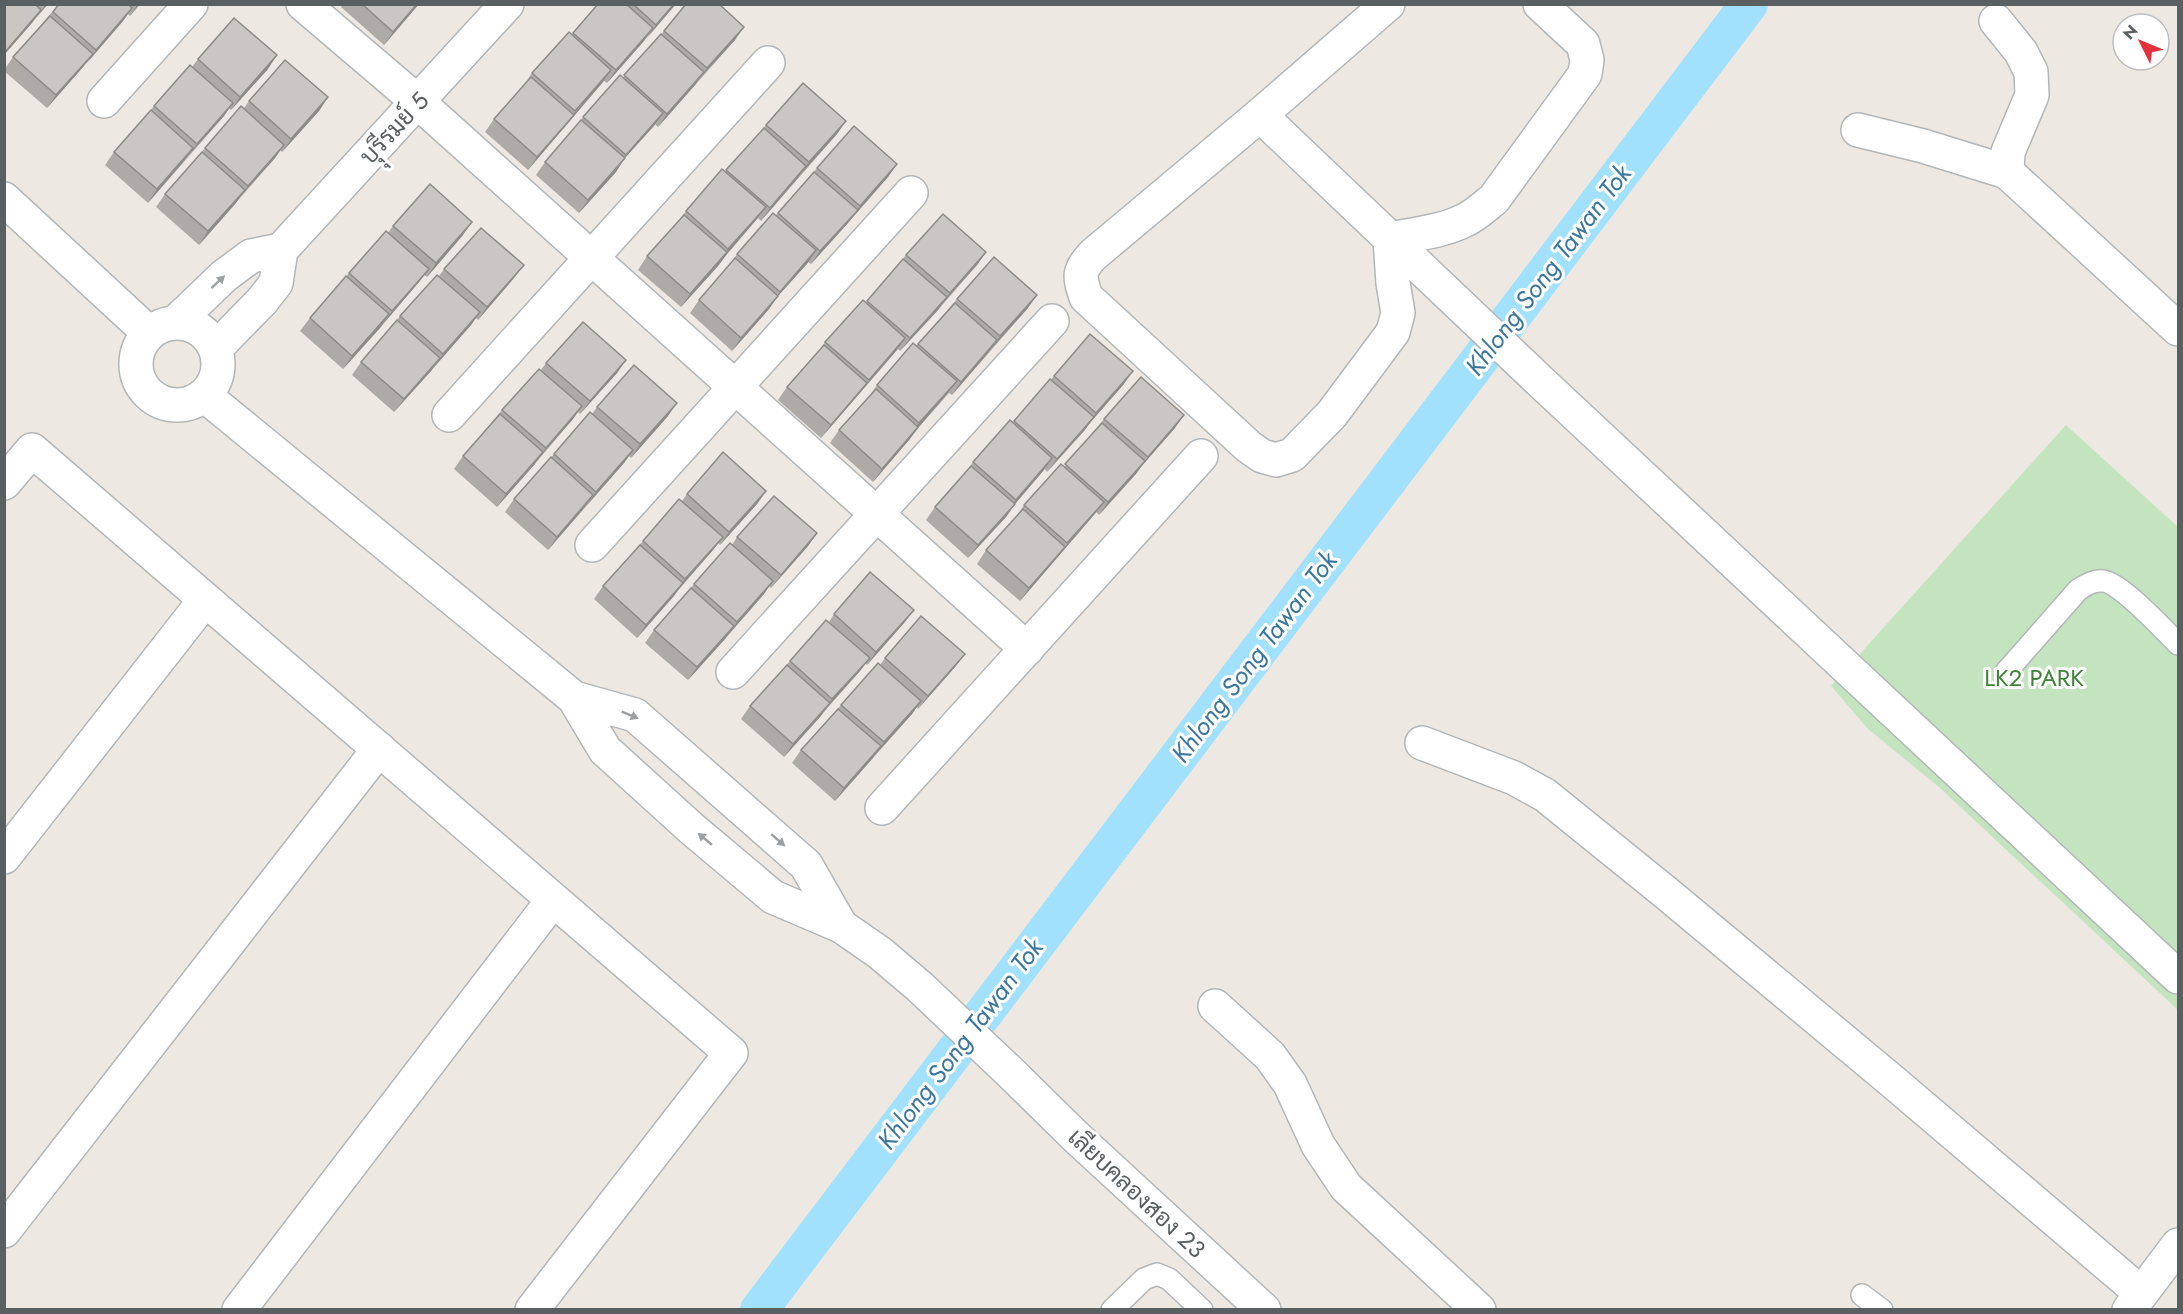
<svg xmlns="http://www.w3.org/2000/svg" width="2183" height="1314" font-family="Jost,Sarabun,sans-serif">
  <rect width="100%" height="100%" fill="#ede9e2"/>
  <!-- green -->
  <polygon fill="#c4e4bf" points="2066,425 2178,527 2178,1010 1940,788 1868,729 1831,686"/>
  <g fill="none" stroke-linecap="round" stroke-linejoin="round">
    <!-- canal -->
    <polyline stroke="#a2e1fd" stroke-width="38" points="759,1310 1749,4"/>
    <defs>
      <g id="lane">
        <path d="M2006,672L2078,590C2086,585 2093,580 2103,581C2121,583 2164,630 2178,644"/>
        <polyline points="1862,1295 1882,1310"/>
        <polyline points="1112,1310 1144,1279 1157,1274 1169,1279 1202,1310"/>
      </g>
      <g id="street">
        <polyline points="303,4 418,102 1027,649"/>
        <path d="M1388,4L1260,115L1093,255C1078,271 1079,276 1086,297L1249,447L1262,456L1276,460L1292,455L1332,414L1393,332L1398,313L1393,283L1390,239C1414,234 1441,232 1463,221C1475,216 1484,207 1494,199L1585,74L1587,60L1583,44L1540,4"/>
        <polyline points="1996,21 2021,52 2031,72 2032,95 2008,152 2007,172 2178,329"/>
        <polyline points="104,101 191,4"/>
        <polyline points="1260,115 1542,383 2178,977"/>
        <polyline points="1858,130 1923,146 2007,172"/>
        <polyline points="4,199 149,333"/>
        <polyline points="176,322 224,276 251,256 281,250"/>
        <circle cx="177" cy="364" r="41"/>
        <polyline points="216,348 262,301 276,283 281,250 507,4"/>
        <polyline points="204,395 574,698 605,750 691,828 773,897 841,926 880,953 920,987 1013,1075 1075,1136 1264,1310"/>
        <polyline points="449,415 768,63"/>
        <polyline points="4,483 32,450 731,1053 532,1310"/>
        <polyline points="592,545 911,193"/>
        <polyline points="733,672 1052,321"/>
        <polyline points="574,698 635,715 806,865 841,926"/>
        <polyline points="1422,743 1514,778 1545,795 1665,892 1892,1081 2141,1293"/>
        <polyline points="882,808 1201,456"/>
        <polyline points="4,857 205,600"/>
        <polyline points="1215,1006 1270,1056 1290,1084 1318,1145 1346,1187 1479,1310"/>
        <polyline points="4,1231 379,749"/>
        <polyline points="239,1310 553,900"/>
      </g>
      <polyline id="secondary" points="2129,1310 2178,1245"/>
    </defs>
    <!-- lane casing -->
    <use href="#lane" stroke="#b2b6b9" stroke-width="24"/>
    <!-- street casing -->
    <use href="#street" stroke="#b2b6b9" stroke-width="36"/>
    <!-- secondary casing -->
    <use href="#secondary" stroke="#b3b8bc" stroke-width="36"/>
    <!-- lane -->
    <use href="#lane" stroke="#fff" stroke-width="21"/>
    <!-- street -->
    <use href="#street" stroke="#fff" stroke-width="33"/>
    <!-- secondary -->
    <use href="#secondary" stroke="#fff" stroke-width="33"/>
  </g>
  <!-- wall -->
  <g fill="#aeaaa6">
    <polygon points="4,4 48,4 4,55"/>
    <polygon points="59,4 140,4 130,16 128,14 123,21 83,67 47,108 4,71 4,70 13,57"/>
    <polygon points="343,4 419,4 384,45 341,7"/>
    <polygon points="598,4 676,4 607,83 604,81 528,170 485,132 494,119 524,85 532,73 572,35"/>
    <polygon points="664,31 735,40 658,127 655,124 624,159 616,172 579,213 536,175 545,162 577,125 583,117 623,78"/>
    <polygon points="198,59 268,69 231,110 229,108 224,116 148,203 105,165 114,152 154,106 192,67"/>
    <polygon points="328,97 319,111 282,152 280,150 275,158 199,245 156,207 165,194 205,148 244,108 249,101"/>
    <polygon points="846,121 837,134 761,221 758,218 727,254 718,266 681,307 638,270 647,256 680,219 686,211 725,172 766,125"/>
    <polygon points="897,164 888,177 848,223 811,264 808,262 778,296 769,309 732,351 690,313 699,300 731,263 737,254 776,215 817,168"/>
    <polygon points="393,226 463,235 427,277 424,275 419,282 380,328 343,369 300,331 310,318 349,273 388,233"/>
    <polygon points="986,252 977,265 938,310 900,351 898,349 821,438 778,400 787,387 817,354 825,342 866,303 906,255"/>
    <polygon points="444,269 514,278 478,320 476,318 471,325 431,371 394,412 352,375 361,362 400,316 439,276"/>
    <polygon points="957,299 1028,308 952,395 949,393 918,428 909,440 873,482 830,443 839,430 869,397 877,385 916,346"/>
    <polygon points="626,360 617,373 580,414 578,412 573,419 534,465 497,507 454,469 463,456 502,410 541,370 546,363"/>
    <polygon points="1054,376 1124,384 1047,472 1045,469 1015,504 1006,517 968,558 926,520 935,507 968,470 973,462 1013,423"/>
    <polygon points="597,407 668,416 631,458 629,456 624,463 548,550 505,512 514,499 554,454 592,414"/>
    <polygon points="1104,419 1175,428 1099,515 1096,512 1020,601 977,564 986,550 1016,517 1024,505 1064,467"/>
    <polygon points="766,491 757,504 720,545 718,543 713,550 637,638 594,599 603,586 643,541 682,501 687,494"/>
    <polygon points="817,533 808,546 771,588 769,586 764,594 725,639 688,680 645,643 654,630 694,584 732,545 737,537"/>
    <polygon points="914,610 904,623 867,665 865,663 860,671 784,757 741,719 750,706 790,661 829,622 834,614"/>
    <polygon points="965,654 955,667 918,709 917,707 912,714 835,801 792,763 801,750 841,705 880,665 885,658"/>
  </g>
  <!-- shaded-wall -->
  <g fill="#8d8b87">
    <polygon points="46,4 48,4 35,19"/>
    <polygon points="138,4 140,4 130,16"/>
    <polygon points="417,4 419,4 384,45 393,32"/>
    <polygon points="674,4 676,4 647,38 656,25"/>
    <polygon points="132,8 123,21 87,63 96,50"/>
    <polygon points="41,10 32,23 4,55 5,52"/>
    <polygon points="744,27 735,40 697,81 707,68"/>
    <polygon points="653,28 644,41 607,83 616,70"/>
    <polygon points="93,54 83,67 47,108 56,95"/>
    <polygon points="277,55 268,69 231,110 240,97"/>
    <polygon points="611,70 602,83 528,170 537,157"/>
    <polygon points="704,72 695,85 658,127 667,114"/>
    <polygon points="328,97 319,111 282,152 291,139"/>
    <polygon points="233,103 224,116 187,157 197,144"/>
    <polygon points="663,113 654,126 624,159 616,172 579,213 588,200 617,167 626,155"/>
    <polygon points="846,121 837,134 800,175 809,162"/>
    <polygon points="284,145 275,158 238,199 248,186"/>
    <polygon points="193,148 184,161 148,203 157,189"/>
    <polygon points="897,164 888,177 851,219 860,206"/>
    <polygon points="806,166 797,179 761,221 770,208"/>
    <polygon points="245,190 236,203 199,245 208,231"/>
    <polygon points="766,207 756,220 727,254 718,266 681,307 690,294 720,261 728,249"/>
    <polygon points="858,210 848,223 811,264 820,251"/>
    <polygon points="472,222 463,235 427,277 436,263"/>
    <polygon points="816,250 807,264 778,296 769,309 732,351 741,338 771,304 780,292"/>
    <polygon points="986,252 977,265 940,306 950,293"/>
    <polygon points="524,265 514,278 478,320 487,307"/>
    <polygon points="429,269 419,282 383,324 392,311"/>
    <polygon points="1037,295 1028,308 991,349 1000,336"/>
    <polygon points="947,297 938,310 900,351 910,338"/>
    <polygon points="480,312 471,325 434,367 443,354"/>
    <polygon points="389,314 380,328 343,369 352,356"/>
    <polygon points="905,338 896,351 821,438 831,425"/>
    <polygon points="997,340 988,353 952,395 961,382"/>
    <polygon points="440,358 431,371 394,412 404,399"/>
    <polygon points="626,360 617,373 580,414 590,401"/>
    <polygon points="1133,371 1124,384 1087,426 1096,413"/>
    <polygon points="957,381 947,394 918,428 909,440 873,482 882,469 910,436 919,423"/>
    <polygon points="677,403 668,416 631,458 640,444"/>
    <polygon points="582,406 573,419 536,461 546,448"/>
    <polygon points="1184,415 1175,428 1138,470 1148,457"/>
    <polygon points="1094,417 1085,430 1047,472 1057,459"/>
    <polygon points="633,450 624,463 587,505 596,492"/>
    <polygon points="543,452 534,465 497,507 506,494"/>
    <polygon points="1052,458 1043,471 1015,504 1006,517 968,558 978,545 1007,512 1016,500"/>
    <polygon points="1145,461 1136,474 1099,515 1108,502"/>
    <polygon points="766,491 757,504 720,545 729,532"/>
    <polygon points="593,495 584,508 548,550 557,537"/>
    <polygon points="1104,502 1094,515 1020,601 1029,588"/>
    <polygon points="817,533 808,546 771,588 781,575"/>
    <polygon points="723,537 713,550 676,592 685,579"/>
    <polygon points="773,581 764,594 727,636 737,622"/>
    <polygon points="683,583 674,596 637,638 646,625"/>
    <polygon points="914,610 904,623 867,665 876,652"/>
    <polygon points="734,626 725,639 688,680 697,667"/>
    <polygon points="965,654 955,667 918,709 928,696"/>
    <polygon points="870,658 860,671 823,712 832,699"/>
    <polygon points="921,701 912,714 875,755 884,742"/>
    <polygon points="830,703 821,716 784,757 793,744"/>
    <polygon points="881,746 872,759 835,801 844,788"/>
  </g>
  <!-- building -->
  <g fill="#cac6c1" stroke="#8d8b87" stroke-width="1.5">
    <polygon points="4,4 35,4 41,10 5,52"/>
    <polygon points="59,4 128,4 132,8 96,50 53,12"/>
    <polygon points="362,4 417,4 393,32"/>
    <polygon points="598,4 626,4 653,28 616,70 573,33"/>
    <polygon points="633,4 674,4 656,25"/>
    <polygon points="686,4 719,4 744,27 707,68 664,31"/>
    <polygon points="50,16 93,54 56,95 13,57"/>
    <polygon points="234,18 277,55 240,97 198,59"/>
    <polygon points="569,32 611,70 575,111 532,73"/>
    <polygon points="661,34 704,72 667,114 624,75"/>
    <polygon points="285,60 328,97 291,139 249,101"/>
    <polygon points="190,65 233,103 197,144 154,106"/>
    <polygon points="620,75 663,113 626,155 583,117"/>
    <polygon points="531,77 574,115 537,157 494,119"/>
    <polygon points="803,83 846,121 809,162 766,125"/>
    <polygon points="241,106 284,145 248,186 205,148"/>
    <polygon points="151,110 193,148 157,189 114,152"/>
    <polygon points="581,120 625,158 588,200 545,162"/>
    <polygon points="854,126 897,164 860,206 817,168"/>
    <polygon points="764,128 806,166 770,208 726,170"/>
    <polygon points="202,152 245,190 208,231 165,194"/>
    <polygon points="722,169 766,207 728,249 686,211"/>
    <polygon points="814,172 858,210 820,251 778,213"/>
    <polygon points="430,184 472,222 436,263 393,226"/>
    <polygon points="773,213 816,250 780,292 737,254"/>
    <polygon points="943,214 986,252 950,293 906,255"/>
    <polygon points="684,215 727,252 690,294 647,256"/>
    <polygon points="481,228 524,265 487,307 444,269"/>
    <polygon points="386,231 429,269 392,311 349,273"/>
    <polygon points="994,257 1037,295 1000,336 957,299"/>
    <polygon points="735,258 778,296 741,338 699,300"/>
    <polygon points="903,259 947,297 910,338 867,301"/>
    <polygon points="437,275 480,312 443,354 400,316"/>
    <polygon points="346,276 389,314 352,356 310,318"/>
    <polygon points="863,300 905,338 869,380 825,342"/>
    <polygon points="955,303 997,340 961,382 918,344"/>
    <polygon points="397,320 440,358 404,399 361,362"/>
    <polygon points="583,322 626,360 590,401 546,363"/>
    <polygon points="1090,334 1133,371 1096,413 1054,376"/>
    <polygon points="913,343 957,381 919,423 877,385"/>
    <polygon points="824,345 867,383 831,425 787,387"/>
    <polygon points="634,365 677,403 640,444 597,407"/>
    <polygon points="539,369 582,406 546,448 502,410"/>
    <polygon points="1141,377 1184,415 1148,457 1104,419"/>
    <polygon points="1050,379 1094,417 1057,459 1014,421"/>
    <polygon points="876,389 918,427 882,469 839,430"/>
    <polygon points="590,412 633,450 596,492 554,454"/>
    <polygon points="500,414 543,452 506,494 463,456"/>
    <polygon points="1010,420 1052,458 1016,500 973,462"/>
    <polygon points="1102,423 1145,461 1108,502 1065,464"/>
    <polygon points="723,452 766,491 729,532 687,494"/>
    <polygon points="551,457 593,495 557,537 514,499"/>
    <polygon points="1061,464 1104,502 1067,543 1024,505"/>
    <polygon points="971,466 1015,504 978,545 935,507"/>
    <polygon points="774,496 817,533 781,575 737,537"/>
    <polygon points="679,499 723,537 685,579 643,541"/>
    <polygon points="1023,509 1065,547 1029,588 986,550"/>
    <polygon points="730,543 773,581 737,622 694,584"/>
    <polygon points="640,545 683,583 646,625 603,586"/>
    <polygon points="870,572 914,610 876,652 834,614"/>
    <polygon points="691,588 734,626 697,667 654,630"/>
    <polygon points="921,616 965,654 928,696 885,658"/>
    <polygon points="826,620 870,658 832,699 790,661"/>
    <polygon points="878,663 921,701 884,742 841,705"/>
    <polygon points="787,665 830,703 793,744 750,706"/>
    <polygon points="838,709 881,746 844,788 801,750"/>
  </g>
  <!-- one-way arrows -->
  <defs><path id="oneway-solid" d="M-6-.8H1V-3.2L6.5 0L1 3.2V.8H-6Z" transform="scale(1.5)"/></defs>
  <g fill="#9c9fa1">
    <use href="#oneway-solid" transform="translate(218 282) rotate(-43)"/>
    <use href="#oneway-solid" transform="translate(630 715) rotate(22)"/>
    <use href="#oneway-solid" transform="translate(705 839) rotate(-140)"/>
    <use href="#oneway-solid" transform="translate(778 840) rotate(41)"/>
  </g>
  <g text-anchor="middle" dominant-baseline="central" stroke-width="6" stroke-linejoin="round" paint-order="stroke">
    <!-- street labels -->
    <g font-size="24" fill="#5a5f62" stroke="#fff">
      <text transform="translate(394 128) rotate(-47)">บุุรีรมย์ 5</text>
      <text transform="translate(1137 1193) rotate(43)">เลียบคลองสอง 23</text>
    </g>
    <!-- park labels -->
    <g font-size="24" fill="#3e8437" stroke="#fff">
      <text x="2034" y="677">LK2 PARK</text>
    </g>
    <!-- water labels -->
    <g font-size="26" font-style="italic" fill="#3b779c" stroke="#fff">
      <text transform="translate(1548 270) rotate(-53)">Khlong Song Tawan Tok</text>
      <text transform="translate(1254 657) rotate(-53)">Khlong Song Tawan Tok</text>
      <text transform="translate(960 1044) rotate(-53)">Khlong Song Tawan Tok</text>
    </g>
  </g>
  <!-- border -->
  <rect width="2183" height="1314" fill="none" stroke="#5a5f62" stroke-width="12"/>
  <!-- north arrow -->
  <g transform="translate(2141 42) rotate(313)"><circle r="28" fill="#ffffff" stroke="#bdbfc0" stroke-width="1.5"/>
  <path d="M0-4.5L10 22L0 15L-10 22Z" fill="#e4303b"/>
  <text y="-9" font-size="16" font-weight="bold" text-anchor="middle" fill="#5a5f62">N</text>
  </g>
</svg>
